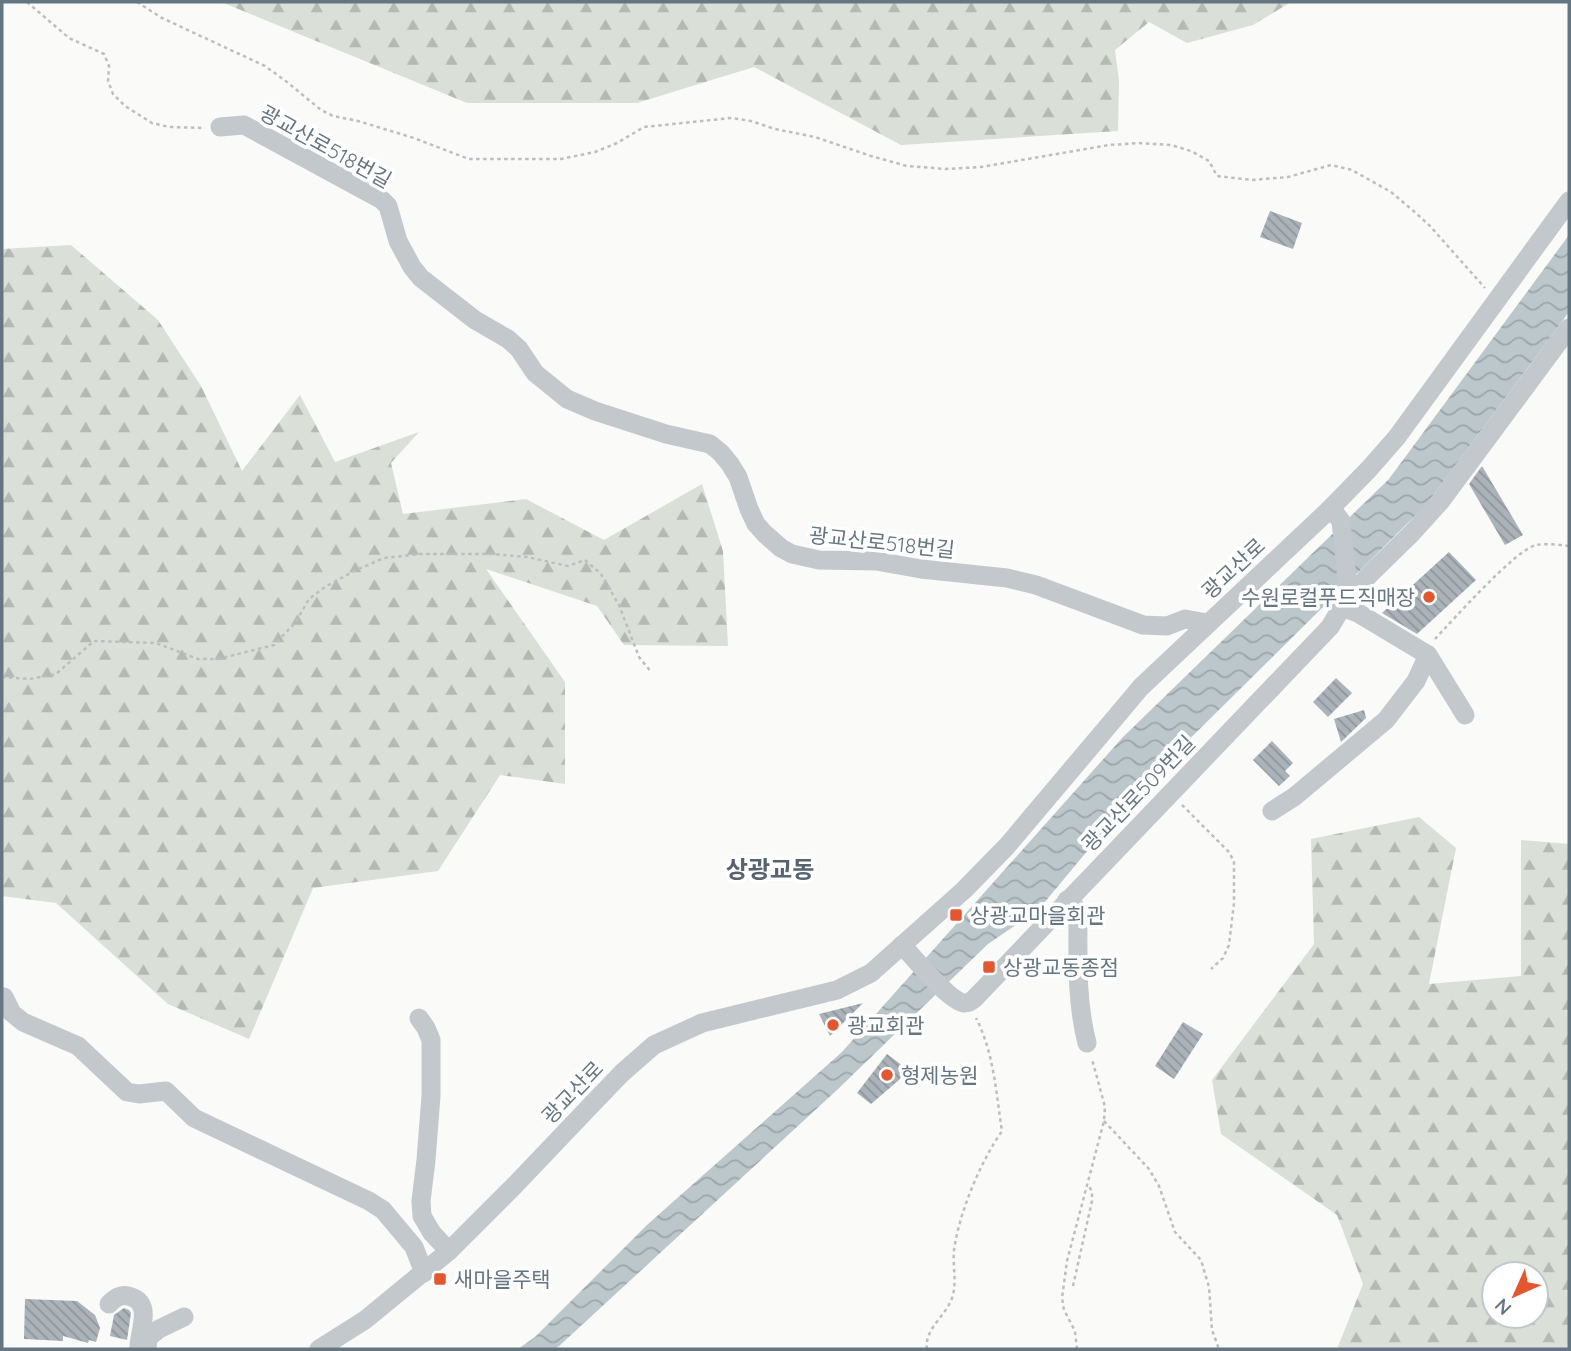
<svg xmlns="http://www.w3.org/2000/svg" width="1571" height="1351" font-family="Quicksand,'Noto Sans KR',sans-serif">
  <defs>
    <pattern id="forest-firs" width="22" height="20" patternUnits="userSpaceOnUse" patternTransform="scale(1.75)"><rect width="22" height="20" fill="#dadfd7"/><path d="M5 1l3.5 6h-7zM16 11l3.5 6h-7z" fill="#b4b9b4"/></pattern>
    <pattern id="water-waves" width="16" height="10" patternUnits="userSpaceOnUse" patternTransform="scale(1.75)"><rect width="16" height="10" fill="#bbc7cb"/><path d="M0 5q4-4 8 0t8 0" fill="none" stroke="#9ca6aa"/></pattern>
    <pattern id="building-back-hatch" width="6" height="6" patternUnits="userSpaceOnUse" patternTransform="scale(1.75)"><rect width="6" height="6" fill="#aab3b9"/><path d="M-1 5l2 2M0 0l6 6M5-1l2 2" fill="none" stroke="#8e969c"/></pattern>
  </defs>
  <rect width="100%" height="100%" fill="#fafaf8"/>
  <!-- forest -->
  <g fill="url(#forest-firs)" fill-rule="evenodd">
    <polygon points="221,2 1291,2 1253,25 1187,43 1149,22 1115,50 1119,81 1118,131 901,145 754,67 637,103 467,103"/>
    <polygon points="71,245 158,320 201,386 242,471 300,395 335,462 419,432 391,463 403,514 526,499 604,540 702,484 723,551 728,646 624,645 597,606 486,569 565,682 565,784 500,775 438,871 313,888 249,1039 168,1004 56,903 2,896 2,249"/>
    <path d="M1419,817L1456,848L1429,984L1521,976V840L1569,844V1349H1337L1363,1284L1337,1215L1221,1134L1212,1080L1314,944L1311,839ZM1494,1274H1536V1316H1494Z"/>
  </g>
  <!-- water -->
  <polygon fill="url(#water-waves)" points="1569,235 1569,312 1426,505 1138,790 1039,909 988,944 837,1090 558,1347 555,1349 518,1349 535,1337 648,1224 842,1052 1123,737 1389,479"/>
  <!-- building -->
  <g fill="url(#building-back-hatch)">
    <polygon points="1270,211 1302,223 1293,249 1260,237"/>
    <polygon points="1482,466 1523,535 1505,545 1469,484"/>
    <polygon points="1449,552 1476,580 1417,634 1382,613"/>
    <polygon points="1336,678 1352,693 1328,717 1313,702"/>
    <polygon points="1364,710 1366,718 1341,742 1334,719"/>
    <polygon points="1272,741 1293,763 1285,771 1290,776 1279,786 1253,760"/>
    <polygon points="863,1003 830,1036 819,1014"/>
    <polygon points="1183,1022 1203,1034 1174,1079 1155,1066"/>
    <polygon points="887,1054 907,1069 899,1080 871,1104 857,1093"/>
    <polygon points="25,1299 77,1301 95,1315 100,1328 96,1342 89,1340 88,1343 63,1336 63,1341 24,1339"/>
    <polygon points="124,1308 129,1310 131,1313 127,1340 110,1336 114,1315"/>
  </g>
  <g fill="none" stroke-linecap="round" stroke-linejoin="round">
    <!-- path -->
    <g stroke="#bbbfc2" stroke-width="2.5" stroke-dasharray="3.5 3.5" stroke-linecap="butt">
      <polyline points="27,2 69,38 104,54 109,66 108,81 113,94 125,106 152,123 169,127 205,128"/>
      <polyline points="137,2 162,18 265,66 287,82 321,110 333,116 358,121 414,138 469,159 561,159 595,152 617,143 644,127 731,118 751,121 775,129 815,137 871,156 907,166 946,169 981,167 1109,145 1138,143 1171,145 1191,151 1209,161 1217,176 1252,180 1288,177 1331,165 1352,170 1391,192 1417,214 1430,226 1485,288"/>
      <path d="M1435,639C1453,620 1515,550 1536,545C1547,543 1559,545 1569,546"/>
      <polyline points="2,677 30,679 56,674 94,641 156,643 198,659 218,659 274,645 295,623 309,599 325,587 354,571 384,558 420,554 492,554 527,557 568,566 585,560 601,574 619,605 639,657 651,672"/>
      <polyline points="1182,805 1228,851 1234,861 1234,903 1229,945 1223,958 1211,969"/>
      <polyline points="1104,1121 1149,1169 1159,1186 1175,1232 1201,1260 1209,1287 1212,1330 1219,1349"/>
      <polyline points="1073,1286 1092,1201 1092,1192 1088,1184"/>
      <path d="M927,1349C924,1329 946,1316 952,1298C958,1281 951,1262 955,1244C961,1209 981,1161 1002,1131C996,1093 994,1053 976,1018"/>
      <polyline points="1077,1349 1075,1331 1064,1310 1062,1298 1067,1261 1104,1121 1105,1107 1092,1059"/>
    </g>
    <!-- minor -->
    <g stroke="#c3c8cc" stroke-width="19">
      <polyline points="220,127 244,125 382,200 388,206 398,241 412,267 421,278 475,320 508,339 519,349 535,373 567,399 595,411 666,434 710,444 721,453 730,464 738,477 749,509 756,524 765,534 781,548 792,554 819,560 876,561 921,569 1007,578 1036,585 1143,625 1167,626 1185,619 1207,623"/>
      <polyline points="1331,508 1341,521 1348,588 1342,607 1358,613 1428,655 1465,715"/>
      <polyline points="1272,811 1294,797 1386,720 1416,681 1428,655"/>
      <path d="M1067,900L1075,907L1078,914C1078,957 1076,1001 1087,1043"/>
      <path d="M902,945C914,958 949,1001 964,1003C969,1003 970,1002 974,999L1330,627L1342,607L1367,577L1412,533L1440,502L1569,328"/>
      <polyline points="4,997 12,1013 23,1022 78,1046 127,1092 139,1094 166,1091 194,1118 369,1201 383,1210 414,1247 424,1273"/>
      <polyline points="419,1018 426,1028 431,1040 431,1096 426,1160 421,1201 422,1216 432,1233 449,1251"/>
      <path d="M109,1304C115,1298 120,1294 128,1296C155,1302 138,1332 139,1349"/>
      <polyline points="147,1349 148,1338 159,1329 184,1317"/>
      <polyline points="319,1349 365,1320 449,1251 515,1185 596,1100 622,1073 654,1045 702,1023 837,990 871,973 964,890 1007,846 1141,687 1331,508 1369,469 1397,437 1569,201"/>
    </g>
  </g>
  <!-- markers -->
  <g fill="#e4572e" stroke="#fff" stroke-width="2.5">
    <circle cx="1429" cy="597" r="7"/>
    <rect x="949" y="908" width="14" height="14" rx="3.5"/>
    <rect x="982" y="960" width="14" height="14" rx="3.5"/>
    <circle cx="833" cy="1025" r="7"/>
    <circle cx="887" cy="1075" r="7"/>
    <rect x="433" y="1272" width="14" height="14" rx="3.5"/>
  </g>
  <g text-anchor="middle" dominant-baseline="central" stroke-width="7" stroke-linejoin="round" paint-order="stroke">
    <!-- street labels -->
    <g font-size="21" fill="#657683" stroke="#fff">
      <text transform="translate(326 146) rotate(29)">광교산로518번길</text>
      <text transform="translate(882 542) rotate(6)">광교산로518번길</text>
      <text transform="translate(1233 568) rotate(-43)">광교산로</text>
      <text transform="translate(1138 793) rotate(-46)">광교산로509번길</text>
      <text transform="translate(572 1092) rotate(-46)">광교산로</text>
    </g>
    <!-- poi labels -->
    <g font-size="21" fill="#657683" stroke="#fff" text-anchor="start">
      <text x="1415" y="597" text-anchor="end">수원로컬푸드직매장</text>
      <text x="970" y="915">상광교마을회관</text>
      <text x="1003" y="967">상광교동종점</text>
      <text x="847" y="1025">광교회관</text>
      <text x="901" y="1075">형제농원</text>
      <text x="454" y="1279">새마을주택</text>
    </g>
    <!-- quarter labels -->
    <g font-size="24" font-weight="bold" fill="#57646e" stroke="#fff">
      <text x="770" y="869">상광교동</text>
    </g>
  </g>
  <!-- border -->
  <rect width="1571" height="1351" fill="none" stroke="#657683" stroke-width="7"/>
  <!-- north arrow -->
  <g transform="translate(1515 1295) rotate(225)"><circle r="33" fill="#ffffff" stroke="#c1c8cd" stroke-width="2"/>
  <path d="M0-5L12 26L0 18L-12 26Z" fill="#e4572e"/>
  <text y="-10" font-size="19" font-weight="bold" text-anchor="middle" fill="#657683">N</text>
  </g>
</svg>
